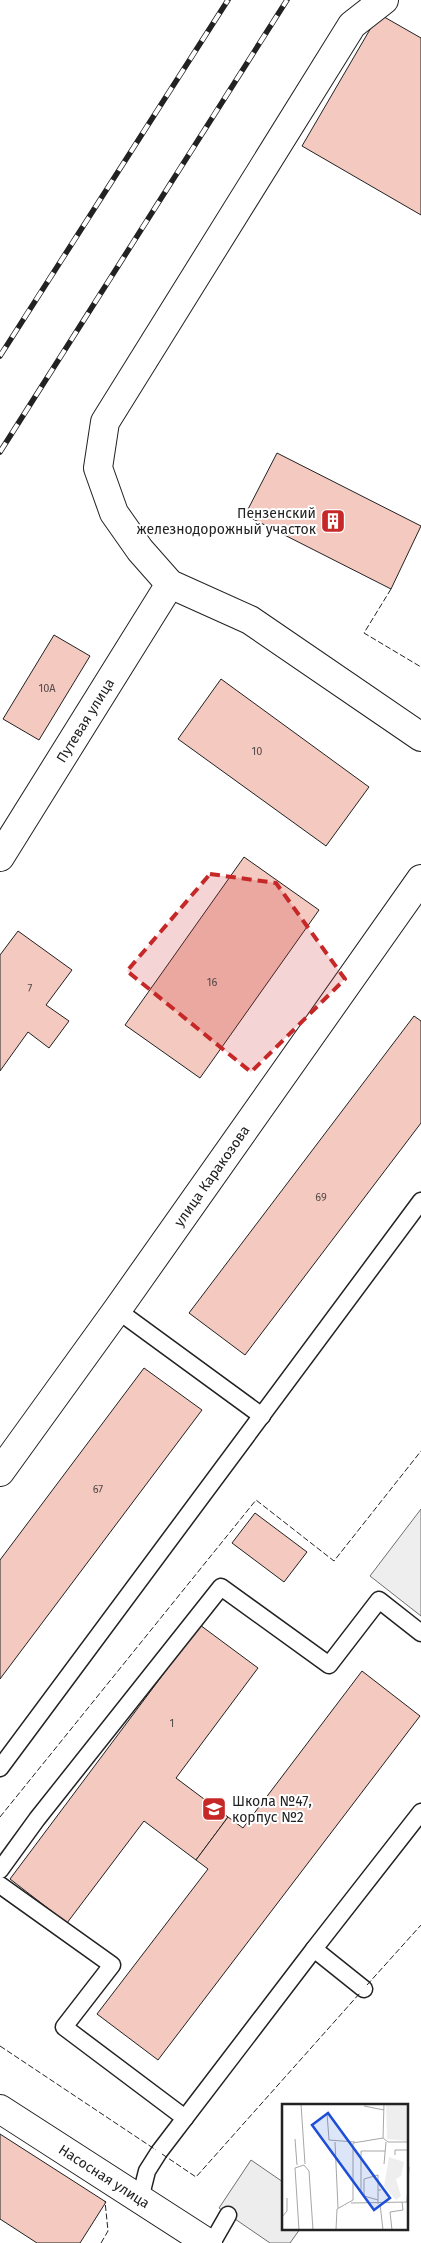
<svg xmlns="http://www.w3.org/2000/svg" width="421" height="2243" font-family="'Fira Sans',sans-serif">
  <rect width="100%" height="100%" fill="#fff"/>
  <!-- grass -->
  <polygon fill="#eee" stroke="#6f6f6f" points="421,1509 421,1616 370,1576"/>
  <!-- parking -->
  <polygon fill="#ededed" stroke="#6f6f6f" points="251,2160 283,2182 284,2229 300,2229 290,2243 270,2243 219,2208"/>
  <!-- building -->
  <g fill="#f3c9c0" stroke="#222">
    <polygon points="379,14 421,38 421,215 302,146"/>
    <polygon points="277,453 421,526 391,589 245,515"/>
    <polygon points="54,635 90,656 39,740 3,719"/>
    <polygon points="221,679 369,787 326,846 178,739"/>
    <polygon points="244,857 319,910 200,1078 125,1025"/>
    <polygon points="18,931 72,970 46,1005 69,1021 49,1048 28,1032 0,1071 0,955"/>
    <polygon points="414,1016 421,1021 421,1123 245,1355 189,1313"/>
    <polygon points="144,1368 202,1410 0,1679 0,1560"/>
    <polygon points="255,1513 307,1552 284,1582 232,1543"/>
    <polygon points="200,1625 258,1668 176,1778 228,1817 196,1860 144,1821 67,1923 10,1879"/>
    <polygon points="362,1671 420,1716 158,2060 97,2014 208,1869 196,1860 228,1817 243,1828"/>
    <polygon points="0,2134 106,2202 80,2243 37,2243 0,2219"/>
  </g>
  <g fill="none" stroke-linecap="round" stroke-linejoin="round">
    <defs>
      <g id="lane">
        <polyline points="117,1310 262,1416"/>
        <polyline points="0,1768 421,1201"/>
        <polyline points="0,1870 37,1819 221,1587 329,1665 379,1600 421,1633"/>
        <polyline points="0,1885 112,1965 64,2027 185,2118"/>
        <polyline points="314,1949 421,1812"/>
        <polyline points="140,2199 147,2171 159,2152 314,1949 364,1989"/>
        <polyline points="212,2243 228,2215"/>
      </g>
      <g id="street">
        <polyline points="384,0 352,25 105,422 98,468 114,513 140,550 170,584 250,620 421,737"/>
        <path id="s1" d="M0,857L170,584"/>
        <path id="s2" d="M0,2109L208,2243"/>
      </g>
      <g id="secondary">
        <path id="s3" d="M0,1472L117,1310L421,879"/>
      </g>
    </defs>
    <!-- lane casing -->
    <use href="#lane" stroke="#222" stroke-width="19"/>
    <!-- street casing -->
    <use href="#street" stroke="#222" stroke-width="30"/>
    <!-- secondary casing -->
    <use href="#secondary" stroke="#222" stroke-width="30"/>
    <!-- lane -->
    <use href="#lane" stroke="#fff" stroke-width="16"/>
    <!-- street -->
    <use href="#street" stroke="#fff" stroke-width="28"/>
    <!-- secondary -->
    <use href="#secondary" stroke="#fff" stroke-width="28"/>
    <defs>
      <g id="rail">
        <polyline points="0,356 228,0"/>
        <polyline points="0,452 287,0"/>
      </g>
    </defs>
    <!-- rail casing -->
    <use href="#rail" stroke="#222" stroke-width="5.5"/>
    <!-- rail -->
    <use href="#rail" stroke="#fff" stroke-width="4" stroke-dasharray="11" stroke-linecap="butt"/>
    <!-- fence -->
    <g stroke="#222" stroke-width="1" stroke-dasharray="6 2.5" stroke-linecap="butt">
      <polyline points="391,589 364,633 421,667"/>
      <polyline points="0,1817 256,1500 334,1561 421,1451"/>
      <polyline points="367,1985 421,1925"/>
      <polyline points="0,2046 156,2150"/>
      <polyline points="162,2154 196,2177 360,1993"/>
      <polyline points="101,2243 108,2231 105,2201"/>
    </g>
  </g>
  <!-- marked area -->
  <path fill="#c62828" fill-opacity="0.2" stroke="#c62828" stroke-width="4" stroke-dasharray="10 6" stroke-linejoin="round" d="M210,874L276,883L345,979L251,1072L127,971Z"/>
  <!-- icons -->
  <defs>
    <symbol id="building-square" viewBox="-11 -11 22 22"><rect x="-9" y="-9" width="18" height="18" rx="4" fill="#c62828" stroke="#fff"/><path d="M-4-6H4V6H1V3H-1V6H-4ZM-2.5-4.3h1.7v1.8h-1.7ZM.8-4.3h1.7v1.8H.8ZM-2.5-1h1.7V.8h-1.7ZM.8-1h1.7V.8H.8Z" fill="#fff"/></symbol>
    <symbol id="school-square" viewBox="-11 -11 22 22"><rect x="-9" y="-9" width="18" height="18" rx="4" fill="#c62828" stroke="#fff"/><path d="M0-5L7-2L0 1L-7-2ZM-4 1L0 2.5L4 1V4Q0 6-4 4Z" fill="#fff"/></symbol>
  </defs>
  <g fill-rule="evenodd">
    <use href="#building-square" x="319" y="507" width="28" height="28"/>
    <use href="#school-square" x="200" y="1795" width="28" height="28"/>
  </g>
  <g text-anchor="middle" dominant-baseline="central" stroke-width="4" stroke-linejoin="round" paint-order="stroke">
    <!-- number labels -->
    <g font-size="11" fill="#564c4a">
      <text x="47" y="688">10А</text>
      <text x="257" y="751">10</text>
      <text x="212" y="982">16</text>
      <text x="30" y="988">7</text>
      <text x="321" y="1197">69</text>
      <text x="98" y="1489">67</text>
      <text x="172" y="1723">1</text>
    </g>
    <!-- poi labels -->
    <g font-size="14" fill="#222" stroke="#fff" text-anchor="end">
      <text x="316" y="513">Пензенский<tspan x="316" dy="16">железнодорожный участок</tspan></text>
      <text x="232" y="1801" text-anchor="start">Школа №47,<tspan x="232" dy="16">корпус №2</tspan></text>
    </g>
    <!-- street labels -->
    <g font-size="14" fill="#222" stroke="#fff">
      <text stroke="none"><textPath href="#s1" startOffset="161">Путевая улица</textPath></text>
      <text stroke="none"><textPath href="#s3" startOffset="364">улица Каракозова</textPath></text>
      <text stroke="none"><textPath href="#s2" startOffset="124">Насосная улица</textPath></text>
    </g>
  </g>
  <!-- overview -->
  <g transform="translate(282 2104)">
    <rect width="126" height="126" fill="#fff"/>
    <path d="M104,0H126V37L105,35ZM107,53L122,58L119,72L114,75L119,92L114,96L102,82Z" fill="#eee"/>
    <path fill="none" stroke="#a7a7a7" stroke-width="1" d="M19,0L23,60M82,2L102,6M45,9L47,36L73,38M101,34L106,38H127M13,35L15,61M53,38L56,104M113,51V46H127M102,60L104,38M79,88V47H103M96,96L82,92V75L96,71V86M125,98L127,63M69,99L127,98M96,100V86H99M98,100L101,126M0,113L5,107V94M17,126L13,64L22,61L27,67L31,126M54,126L55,105L71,96V39L101,34L102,0M110,126L108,108L121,106L120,98"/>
    <path fill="#1d4ed8" fill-opacity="0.15" stroke="#1d4ed8" stroke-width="2.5" d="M46,9L108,94L92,106L30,21Z"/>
    <rect width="126" height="126" fill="none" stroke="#222" stroke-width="2.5"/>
  </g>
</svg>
